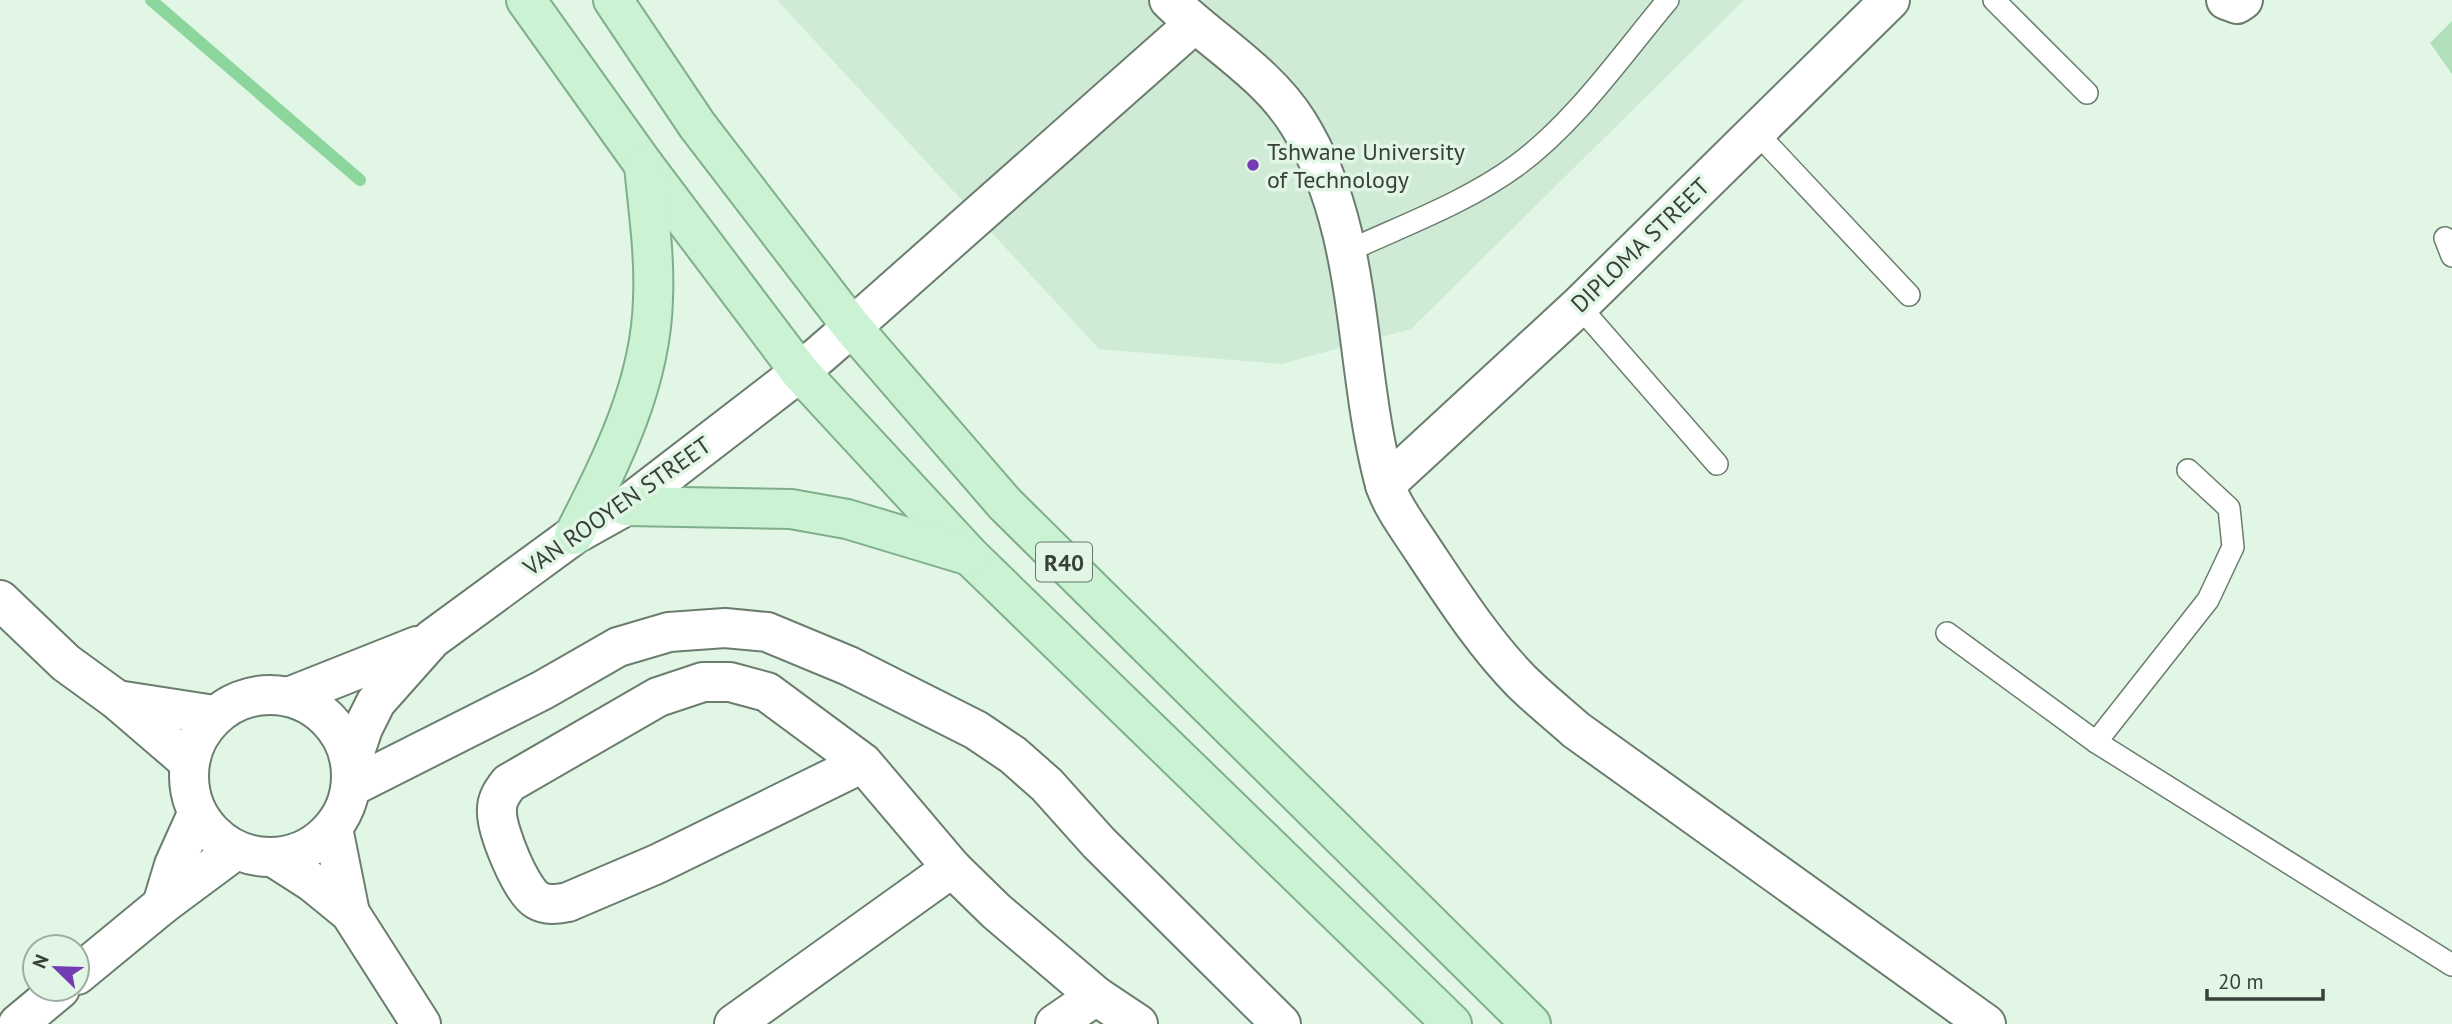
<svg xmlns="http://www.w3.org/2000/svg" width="2452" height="1024" font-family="'PT Sans',sans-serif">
  <rect width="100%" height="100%" fill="#e1f6e5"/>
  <!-- built -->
  <polygon fill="#d0ebd5" points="777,0 1744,0 1411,329 1281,364 1099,349"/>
  <!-- green -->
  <polygon fill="#b2dfbb" points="2452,21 2452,74 2430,43"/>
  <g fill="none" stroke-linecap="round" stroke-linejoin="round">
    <!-- stream -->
    <polyline stroke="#8cd69e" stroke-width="12" points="151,0 360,180"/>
    <defs>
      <g id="lane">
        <polyline points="1994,0 2087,93"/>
        <polyline points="1756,132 1909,295"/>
        <polyline points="2445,238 2452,256"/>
        <path d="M1348,251C1404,225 1465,203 1516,166C1575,123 1621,56 1668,0"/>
        <polyline points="1579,306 1717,464"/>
        <polyline points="1947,633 2096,742 2452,965"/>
        <polyline points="2096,742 2208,600 2233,547 2229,508 2188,470"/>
      </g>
      <g id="street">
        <path d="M1169,0C1211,41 1267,73 1298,123C1365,230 1353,363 1384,481C1390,504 1410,530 1423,550C1453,595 1483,642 1521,681C1538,698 1558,714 1576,730L1986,1024"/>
        <polyline points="2226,0 2237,4 2243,0"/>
        <polyline points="852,327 1194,24"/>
        <polyline points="1385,485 1579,306 1890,0"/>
        <polyline points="0,600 66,663 117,700 189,762"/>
        <polyline points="117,700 214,715"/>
        <path d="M863,763L657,864L568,902C557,904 547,906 537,900C521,891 497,831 497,813C496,800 502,792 509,783L658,697L703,682H730L767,692L863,763L952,868L996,911L1096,996L1138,1024"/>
        <polyline points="351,787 543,690 618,647 669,632 725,628 767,632 849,666 976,730 1013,755 1047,785 1098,842 1281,1024"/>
        <polyline points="333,828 350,913"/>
        <polyline points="273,857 312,882 350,913 421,1024"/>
        <polyline points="734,1024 952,868"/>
        <polyline points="1055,1024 1096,996"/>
      </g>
      <g id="secondary">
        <circle cx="270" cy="776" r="81"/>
        <polyline points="291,696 417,646"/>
        <polyline points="351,764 363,728 376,702 432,639 574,535 626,506 800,372 852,327"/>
        <polyline points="162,905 174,865 197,814"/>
        <polyline points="77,975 162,905 236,850"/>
        <polyline points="18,1024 60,989"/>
      </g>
      <g id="primary">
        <polyline points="526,0 644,165 800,372 970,556 1452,1024"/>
        <polyline points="613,0 697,125 852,327 1005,504 1531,1024"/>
        <polyline points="626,506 791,509 847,519 970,556"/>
        <path d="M574,535C612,460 651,384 653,299C655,254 648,209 644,165"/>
      </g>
    </defs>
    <!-- lane casing -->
    <use href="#lane" stroke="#6b7d6e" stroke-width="24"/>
    <!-- street casing -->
    <use href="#street" stroke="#6b7d6e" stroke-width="42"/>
    <!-- secondary casing -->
    <use href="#secondary" stroke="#6b7d6e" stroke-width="42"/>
    <!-- primary casing -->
    <use href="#primary" stroke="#7fae8a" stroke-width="42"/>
    <!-- lane -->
    <use href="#lane" stroke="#fff" stroke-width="21"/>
    <!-- street -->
    <use href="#street" stroke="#fff" stroke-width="38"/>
    <!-- secondary -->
    <use href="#secondary" stroke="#fff" stroke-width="38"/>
    <!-- primary -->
    <use href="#primary" stroke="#caf2d3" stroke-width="38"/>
  </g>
  <!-- markers -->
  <circle fill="#733cb2" stroke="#e1f6e5" stroke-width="2.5" cx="1253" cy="165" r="7"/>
  <g text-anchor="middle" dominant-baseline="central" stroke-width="7" stroke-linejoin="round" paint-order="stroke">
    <!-- shield labels -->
    <rect fill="#e1f6e5" stroke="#6a776d" stroke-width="2" x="1036" y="542.5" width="56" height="39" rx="5"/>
    <g font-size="23" font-weight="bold" fill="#374039">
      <text x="1064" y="562">R40</text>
    </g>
    <!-- poi labels -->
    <g font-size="24" fill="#374039" stroke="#e1f6e5" text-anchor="start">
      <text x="1267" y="151">Tshwane University<tspan x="1267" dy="28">of Technology</tspan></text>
    </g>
    <!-- street labels -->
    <g font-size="24" fill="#374039" stroke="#e1f6e5">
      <text transform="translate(1640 245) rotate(-44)">DIPLOMA STREET</text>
      <text transform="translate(617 506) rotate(-35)">VAN ROOYEN STREET</text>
    </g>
  </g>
  <!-- north arrow -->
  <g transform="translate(56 968) rotate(293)"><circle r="33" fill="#e1f6e5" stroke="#9dada0" stroke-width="2"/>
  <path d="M0-5L12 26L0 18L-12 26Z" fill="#733cb2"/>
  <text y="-10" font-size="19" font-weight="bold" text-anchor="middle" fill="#374039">N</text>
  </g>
  <!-- scale -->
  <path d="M2207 989v10h116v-10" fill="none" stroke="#374039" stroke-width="3.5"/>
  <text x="2218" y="989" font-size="21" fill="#374039" stroke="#e1f6e5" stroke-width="5" paint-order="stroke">20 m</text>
</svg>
